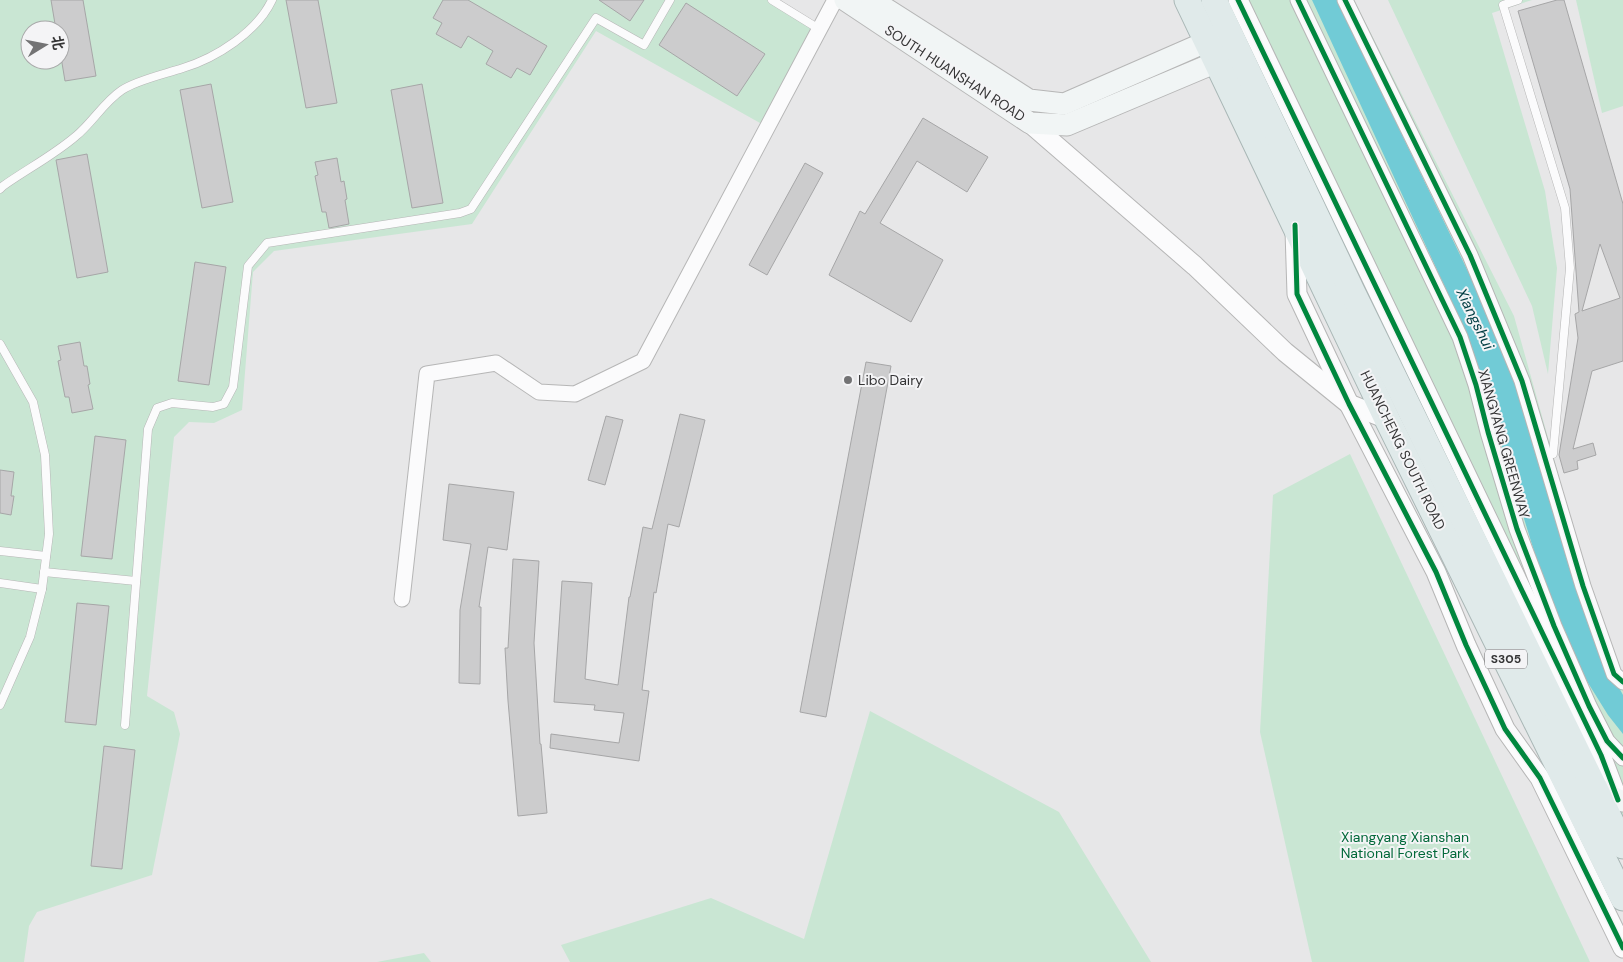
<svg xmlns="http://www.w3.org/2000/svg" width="1623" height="962" font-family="'DM Sans','Noto Sans SC',sans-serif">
  <rect width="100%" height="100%" fill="#e7e7e8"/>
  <!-- green -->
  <g fill="#c9e6d3" fill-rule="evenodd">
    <path d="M0,0H772L819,29L767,127L596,31L472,224L274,251L253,272L242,410L214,423L189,422L174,437L147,696L174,712L180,734L152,875L37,912L29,926L24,962H0ZM30,30H60V60H30Z"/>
    <polygon points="1214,0 1354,0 1514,316 1614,674 1623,682 1623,846"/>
    <polygon points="1388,0 1532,0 1492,13 1545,191 1557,268 1548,374 1532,306"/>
    <polygon points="1576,0 1623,0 1623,106 1602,113"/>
    <polygon points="1350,454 1590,962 1312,962 1260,732 1273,495"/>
    <polygon points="870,711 1059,812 1151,962 570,962 561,945 711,898 804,939"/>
    <polygon points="424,953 431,962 377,962"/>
  </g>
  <!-- water -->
  <polygon fill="#71cbd6" points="1312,0 1337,0 1490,317 1517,382 1612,675 1623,695 1623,734 1608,715 1585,678 1550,603 1474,356 1462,324"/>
  <!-- building -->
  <g fill="#cccccd" stroke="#a6a6a7" fill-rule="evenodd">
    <polygon points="51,0 83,0 96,76 65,81 60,51 60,30 56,30"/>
    <polygon points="286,0 318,0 337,103 306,108"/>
    <polygon points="443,0 468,0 547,46 530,75 517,68 511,78 486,64 493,51 468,36 461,48 436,34 442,23 433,18"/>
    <polygon points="599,0 644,0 630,21"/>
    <path d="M1557,0H1564L1623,204V361L1592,371L1573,449L1593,443L1596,455L1577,461L1578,469L1564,473L1559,455L1578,338L1575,314L1579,312L1570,189L1518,11ZM1600,244L1620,298L1582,311Z"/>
    <polygon points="686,3 765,54 737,96 659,45"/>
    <polygon points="211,84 233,202 202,208 180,90"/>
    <polygon points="422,84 443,203 412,208 391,90"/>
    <polygon points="923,118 988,157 967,192 917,161 880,223 943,260 911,322 829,275 860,211 865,214"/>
    <polygon points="87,154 108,272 77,278 56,160"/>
    <polygon points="337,158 341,182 344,181 347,199 345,200 349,224 329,228 326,212 322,212 315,176 318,175 315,162"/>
    <polygon points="805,163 823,173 767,275 749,265"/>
    <polygon points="195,262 226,267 209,385 178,381"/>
    <polygon points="80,342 84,366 87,366 90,384 88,385 93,409 72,413 69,397 65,397 58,361 61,360 58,346"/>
    <polygon points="866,362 891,366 826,717 800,712"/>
    <polygon points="680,414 705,420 679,527 668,524 656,593 654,592 642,690 649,691 639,761 550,748 551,734 619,743 624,713 594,710 595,705 554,702 562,581 592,583 585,679 618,685 629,597 630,597 643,527 652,529"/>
    <polygon points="606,416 623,420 605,485 588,480"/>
    <polygon points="95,436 126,440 112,559 81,556"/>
    <polygon points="0,470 14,472 11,496 14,496 11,515 0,513"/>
    <polygon points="449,484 514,492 507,550 488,547 479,607 481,607 480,684 459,683 460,610 471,544 443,540"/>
    <polygon points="513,559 539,561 534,643 540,744 541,744 547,813 518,816 508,701 505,648 508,648"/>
    <polygon points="77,603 109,606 96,725 65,722"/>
    <polygon points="104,746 135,750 122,869 91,866"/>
  </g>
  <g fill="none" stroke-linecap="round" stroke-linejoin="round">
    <defs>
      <g id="service">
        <polyline points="772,0 819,29"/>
        <polyline points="1518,0 1503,5 1565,208 1570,268 1553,454"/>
        <path d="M0,189L3,186C27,169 54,155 76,136C92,123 104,102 122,90C137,80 165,74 183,68C216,58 257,32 272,0"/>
        <polyline points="0,344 33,402 45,455 49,534 42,589 30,637 0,705"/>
        <polyline points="0,551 46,556"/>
        <polyline points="44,572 136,581"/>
        <polyline points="0,583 42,589"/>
        <polyline points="125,725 148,429 157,408 172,403 213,407 224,404 233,387 248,266 267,243 460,213 471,209 596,18 644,45 670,0"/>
      </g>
      <g id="minor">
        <polyline points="1298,0 1460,337 1476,385 1488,432 1517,529 1554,626 1589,706 1607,741 1623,758"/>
        <polyline points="1345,0 1470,255 1522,381 1583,586 1614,674 1623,682"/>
        <polyline points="402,599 427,374 496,363 539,392 575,394 643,361 835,0"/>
      </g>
      <g id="tertiary">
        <polyline points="1238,0 1601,755 1618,800"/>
        <polyline points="1030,123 1195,266 1285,352 1349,404 1387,419"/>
        <polyline points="1295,231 1297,294 1349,404 1436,572 1466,645 1505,729 1540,778 1623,948"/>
      </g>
      <g id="secondary">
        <polyline points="845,0 1030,123 1067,125 1231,56"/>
        <polyline points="872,0 1029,100 1064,104 1222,35"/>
        <polyline points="1593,786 1618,800 1623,801"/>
      </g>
      <g id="trunk">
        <polyline points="1187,0 1387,419 1623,898"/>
        <polyline points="1214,0 1352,291 1623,846"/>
      </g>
    </defs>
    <!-- service casing -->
    <use href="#service" stroke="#b6b6b6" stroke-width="9"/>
    <!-- minor casing -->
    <use href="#minor" stroke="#b6b6b6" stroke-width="17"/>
    <!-- tertiary casing -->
    <use href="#tertiary" stroke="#b6b6b6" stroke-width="21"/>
    <!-- secondary casing -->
    <use href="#secondary" stroke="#b6b6b6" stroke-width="23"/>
    <!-- trunk casing -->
    <use href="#trunk" stroke="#a9b7b6" stroke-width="27"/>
    <!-- service -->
    <use href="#service" stroke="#fbfbfc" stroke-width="8"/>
    <!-- minor -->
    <use href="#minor" stroke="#fbfbfc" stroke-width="15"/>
    <!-- tertiary -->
    <use href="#tertiary" stroke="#fbfbfc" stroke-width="19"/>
    <!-- secondary -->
    <use href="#secondary" stroke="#f1f5f5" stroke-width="21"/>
    <!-- trunk -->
    <use href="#trunk" stroke="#e0eaea" stroke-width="25"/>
    <defs>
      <g id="cycleway">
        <polyline points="1238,0 1601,755 1618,800"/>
        <polyline points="1298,0 1460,337 1476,385 1488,432 1517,529 1554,626 1589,706 1607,741 1623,758"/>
        <polyline points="1345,0 1470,255 1522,381 1583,586 1614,674 1623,682"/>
        <polyline points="1295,225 1297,294 1349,404 1436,572 1466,645 1505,729 1540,778 1623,948"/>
      </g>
    </defs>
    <!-- cycleway casing -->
    <use href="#cycleway" stroke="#f4f4f6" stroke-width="8"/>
    <!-- cycleway -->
    <use href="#cycleway" stroke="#00873e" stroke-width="5"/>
  </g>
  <!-- markers -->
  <circle fill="#737374" stroke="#f4f4f6" stroke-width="2" cx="848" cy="380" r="5"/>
  <g text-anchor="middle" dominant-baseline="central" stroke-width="4" stroke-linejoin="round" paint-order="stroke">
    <!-- shield labels -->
    <rect fill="#f4f4f6" stroke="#6e6e70" stroke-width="1" x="1485" y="649.5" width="42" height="19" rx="4"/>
    <g font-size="12" font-weight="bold" fill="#353536">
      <text x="1506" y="659">S305</text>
    </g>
    <!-- street labels -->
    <g font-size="14" fill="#353536" stroke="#f4f4f6">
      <text transform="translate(955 73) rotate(33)">SOUTH HUANSHAN ROAD</text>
      <text transform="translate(1504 444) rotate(74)">XIANGYANG GREENWAY</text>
      <text transform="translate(1403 450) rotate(64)">HUANCHENG SOUTH ROAD</text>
    </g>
    <!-- poi labels -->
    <g font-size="14" fill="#353536" stroke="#f4f4f6" text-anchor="start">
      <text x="858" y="380">Libo Dairy</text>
    </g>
    <!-- park labels -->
    <g font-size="14" fill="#016839" stroke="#f4f4f6">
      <text x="1405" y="837">Xiangyang Xianshan<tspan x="1405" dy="16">National Forest Park</tspan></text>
    </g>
    <!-- water labels -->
    <g font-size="15" font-style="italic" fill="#003d43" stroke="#f4f4f6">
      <text transform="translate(1475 319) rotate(64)">Xiangshui</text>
    </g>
  </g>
  <!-- north arrow -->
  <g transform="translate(45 45) rotate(80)"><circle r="24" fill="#f4f4f6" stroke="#a8a8a9"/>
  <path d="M0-4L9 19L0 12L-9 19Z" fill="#737374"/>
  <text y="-8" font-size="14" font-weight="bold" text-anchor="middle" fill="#353536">北</text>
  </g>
</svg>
